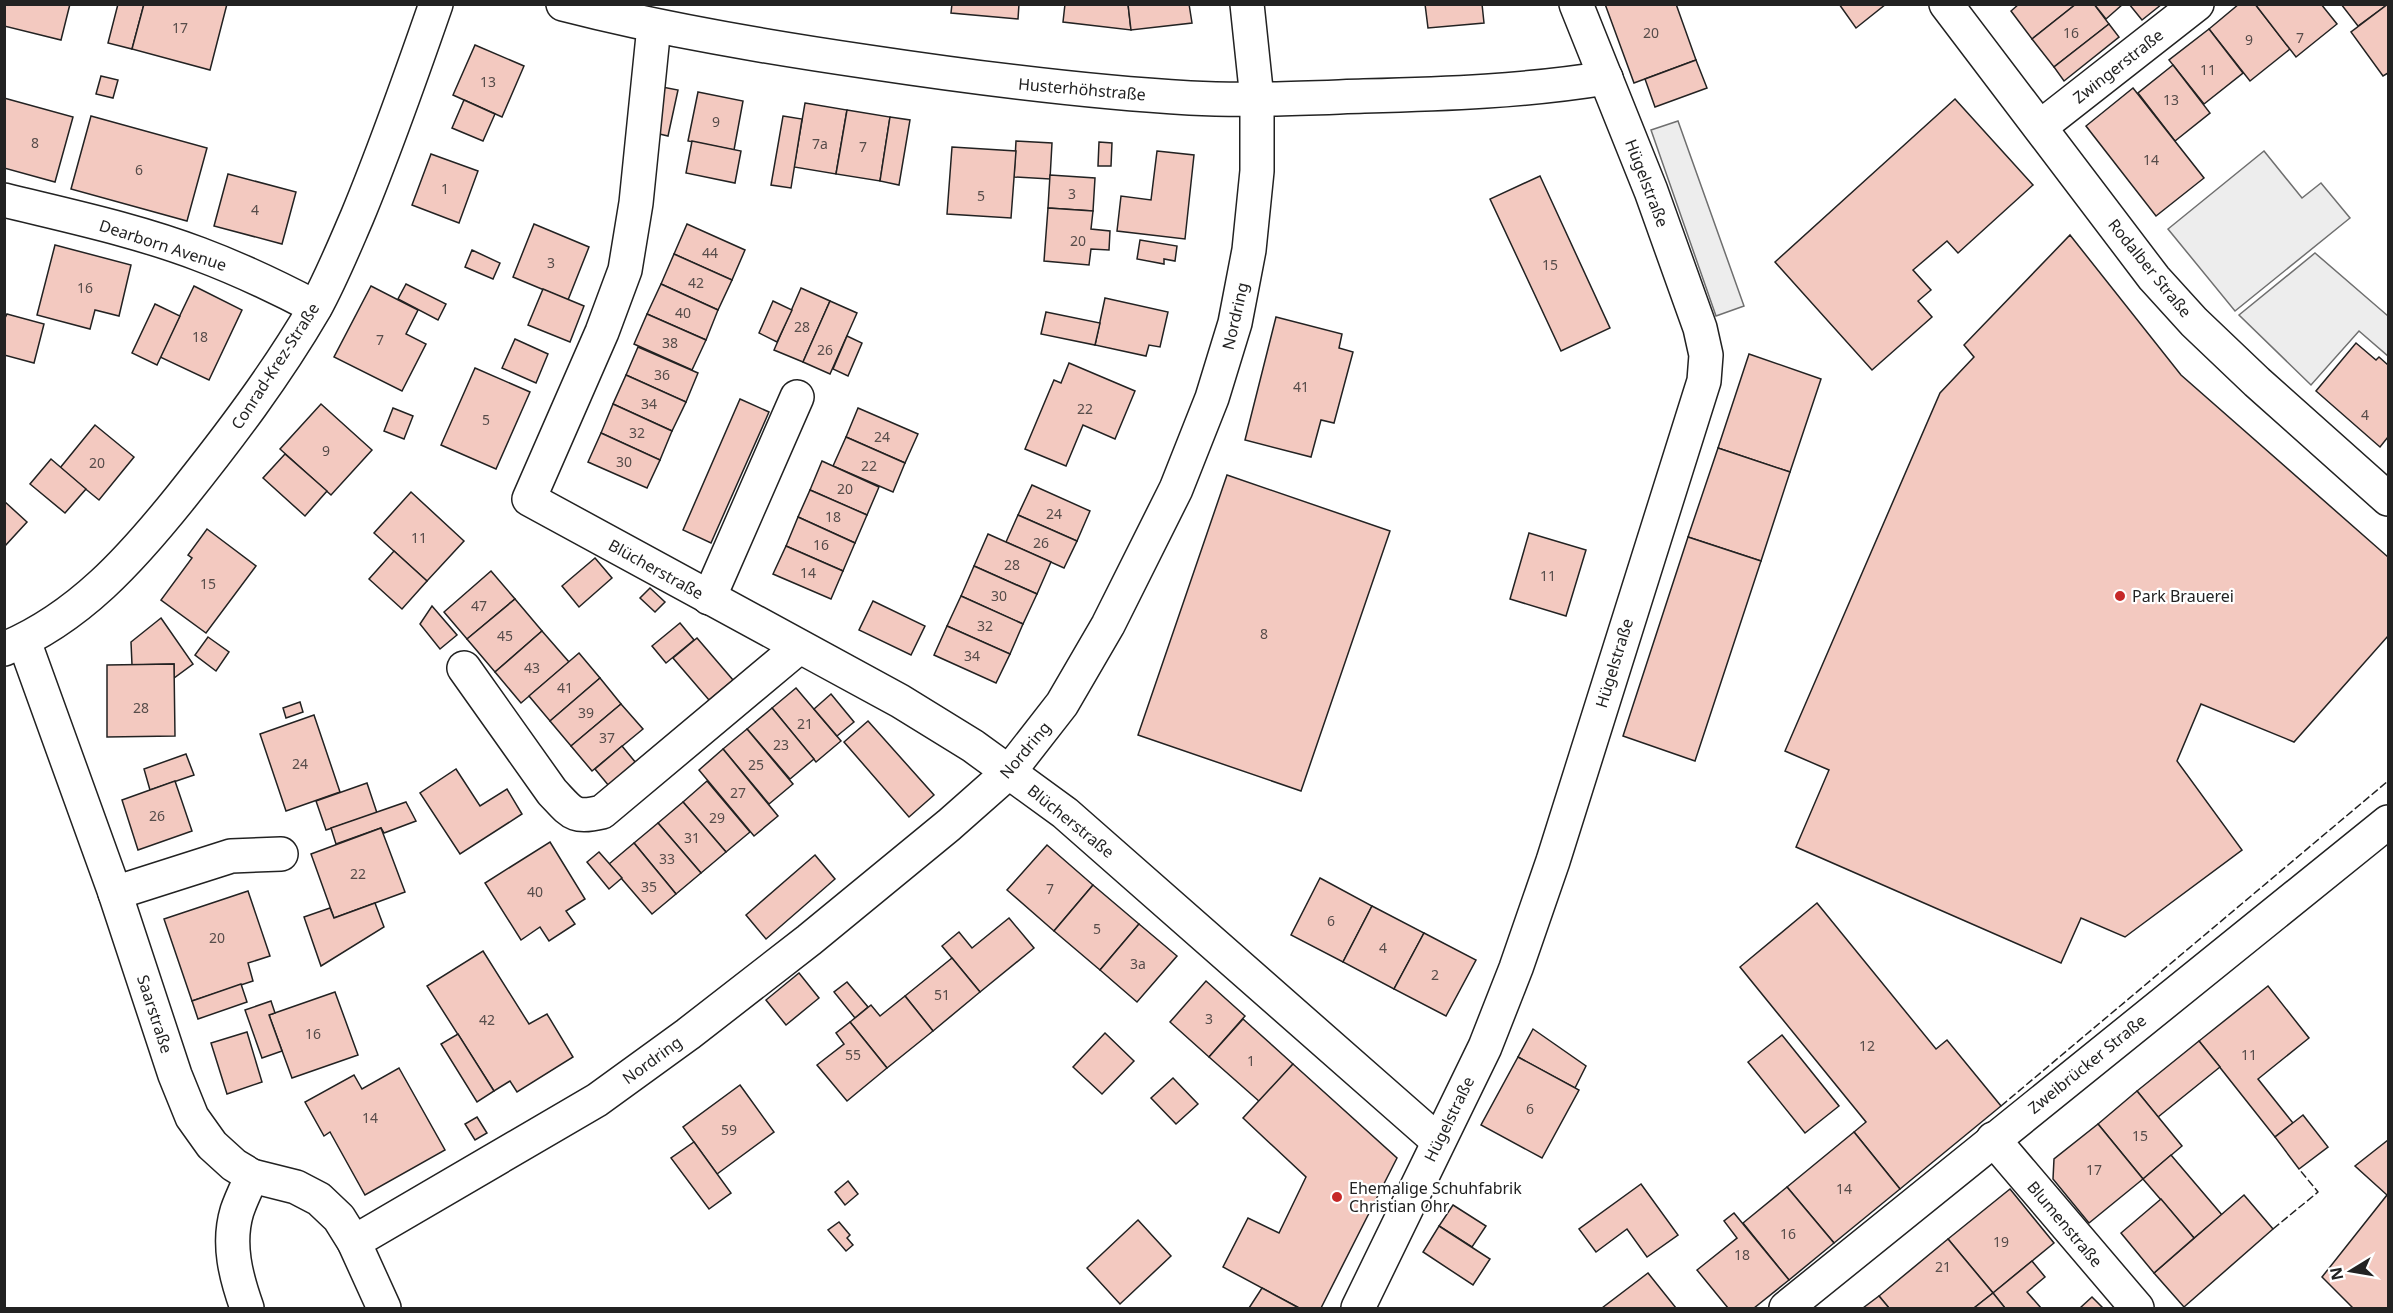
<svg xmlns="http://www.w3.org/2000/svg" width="2393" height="1313" font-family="'Noto Sans',sans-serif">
  <rect width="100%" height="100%" fill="#fff"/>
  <!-- parking -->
  <g fill="#ededed" stroke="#6f6f6f" stroke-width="1.5">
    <polygon points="1678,121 1744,306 1716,316 1651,130"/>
    <polygon points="2264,151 2302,198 2321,183 2350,218 2235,311 2168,229"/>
    <polygon points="2315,253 2388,316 2388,356 2359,331 2311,385 2239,315"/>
  </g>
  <!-- building -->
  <g fill="#f3c9c0" stroke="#222" stroke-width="1.5">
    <polygon points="4,4 70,4 61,40 4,26"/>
    <polygon points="118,4 144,4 132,49 108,43"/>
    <polygon points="144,4 227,4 210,70 132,49"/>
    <polygon points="952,4 1019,4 1018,19 951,13"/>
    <polygon points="1065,4 1128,4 1131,30 1063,22"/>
    <polygon points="1128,4 1189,4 1192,23 1131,30"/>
    <polygon points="1425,4 1482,4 1484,23 1428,28"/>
    <polygon points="1605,4 1676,4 1696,60 1634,83"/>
    <polygon points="1839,4 1886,4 1856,28"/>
    <polygon points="2019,4 2076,4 2032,39 2011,11"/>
    <polygon points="2076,4 2094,4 2109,24 2054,67 2032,39"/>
    <polygon points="2094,4 2123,4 2106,19"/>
    <polygon points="2129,4 2162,4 2142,20"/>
    <polygon points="2239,4 2255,4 2290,49 2250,81 2209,29"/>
    <polygon points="2255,4 2321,4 2337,24 2296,57"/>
    <polygon points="2341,4 2388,4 2358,26"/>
    <polygon points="2388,4 2388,73 2383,76 2351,32"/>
    <polygon points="2109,24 2119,37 2064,81 2054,67"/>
    <polygon points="2209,29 2243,73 2204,104 2169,60"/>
    <polygon points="475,45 524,66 502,117 453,95"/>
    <polygon points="1696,60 1707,88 1655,107 1645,79"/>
    <polygon points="2173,65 2210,113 2175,141 2138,93"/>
    <polygon points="101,76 118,80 113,98 96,94"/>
    <polygon points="657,86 678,90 668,136 647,131"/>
    <polygon points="2133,88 2204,178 2156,216 2086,126"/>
    <polygon points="698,92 743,101 734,150 688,141"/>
    <polygon points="4,98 73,117 55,182 4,168"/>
    <polygon points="1955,99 2033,185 1958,253 1947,241 1913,270 1931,290 1918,301 1932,317 1872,370 1775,262"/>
    <polygon points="464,100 495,114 483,141 452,128"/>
    <polygon points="805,103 847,110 836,174 794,167"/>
    <polygon points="847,110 890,117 880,181 836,174"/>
    <polygon points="91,116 207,148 187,221 71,189"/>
    <polygon points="783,116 802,119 791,188 771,185"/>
    <polygon points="890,117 910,120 899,185 880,181"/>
    <polygon points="692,141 741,151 735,183 686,173"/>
    <polygon points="1016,141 1052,143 1050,179 1014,177"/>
    <polygon points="1099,142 1112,143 1111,166 1098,166"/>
    <polygon points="952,147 1016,151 1011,218 947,214"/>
    <polygon points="1157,151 1194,155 1185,239 1117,231 1121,196 1151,200"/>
    <polygon points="431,154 478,171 459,223 412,205"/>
    <polygon points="228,174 296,192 282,244 214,226"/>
    <polygon points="1050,175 1095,178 1093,211 1048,208"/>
    <polygon points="1540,176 1610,328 1561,351 1490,199"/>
    <polygon points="1048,208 1093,211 1091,229 1110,231 1109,250 1091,249 1089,265 1044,261"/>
    <polygon points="534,224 589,247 568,300 513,277"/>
    <polygon points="687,224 745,250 732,280 674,254"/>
    <polygon points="2070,235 2181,375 2388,557 2388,636 2294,742 2201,704 2177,761 2242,850 2125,937 2081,918 2061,963 1796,847 1829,770 1785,751 1940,393 1974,357 1964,345"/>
    <polygon points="1140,240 1177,246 1175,261 1164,259 1164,264 1137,259"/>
    <polygon points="55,245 131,265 119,316 95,310 90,329 37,315"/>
    <polygon points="472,250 500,263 493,279 465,267"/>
    <polygon points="674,254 732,280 718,310 661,284"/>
    <polygon points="406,284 446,304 438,320 398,299"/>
    <polygon points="661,284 718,310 706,340 647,314"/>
    <polygon points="194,286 242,310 209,380 160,357"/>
    <polygon points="371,286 418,310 406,334 426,344 402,391 334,357"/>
    <polygon points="801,288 830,301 803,362 774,350"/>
    <polygon points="543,289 584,306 570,342 528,325"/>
    <polygon points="1105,298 1168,312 1160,347 1149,345 1146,356 1095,345"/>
    <polygon points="773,301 792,310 777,342 759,333"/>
    <polygon points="830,301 857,313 830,374 803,362"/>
    <polygon points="155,304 180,316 157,365 132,353"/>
    <polygon points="1046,312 1100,323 1095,345 1041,334"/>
    <polygon points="7,314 44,324 34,363 4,355 4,320"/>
    <polygon points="647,314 706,340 692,370 634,344"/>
    <polygon points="1276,317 1342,334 1339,348 1353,352 1334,423 1321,420 1311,457 1245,440"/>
    <polygon points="847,336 862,343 848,376 833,369"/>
    <polygon points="515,339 548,354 536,383 502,368"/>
    <polygon points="2356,343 2376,360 2379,357 2388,365 2388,437 2380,447 2316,391"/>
    <polygon points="638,347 698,373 686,402 626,375"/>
    <polygon points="1749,354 1821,379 1790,472 1718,448"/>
    <polygon points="1069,363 1135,391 1115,439 1083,425 1066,466 1025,449 1054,380 1061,383"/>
    <polygon points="475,368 530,392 496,469 441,445"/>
    <polygon points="626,375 686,402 672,431 613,404"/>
    <polygon points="740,399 769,412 711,543 683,530"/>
    <polygon points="321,404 372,450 331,495 280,449"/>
    <polygon points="613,404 672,431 660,460 601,433"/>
    <polygon points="393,408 413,416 404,439 384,431"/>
    <polygon points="858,408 918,434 905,463 846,437"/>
    <polygon points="95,425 134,457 99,500 60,468"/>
    <polygon points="601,433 660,460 647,488 588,462"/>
    <polygon points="846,437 905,463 893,492 833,466"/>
    <polygon points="1718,448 1790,472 1761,561 1688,537"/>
    <polygon points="285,454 327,491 305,516 263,478"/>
    <polygon points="51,459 86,489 65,513 30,484"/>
    <polygon points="822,461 879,487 867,515 810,490"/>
    <polygon points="1227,475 1390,531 1301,791 1138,735"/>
    <polygon points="1032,485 1090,511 1077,541 1018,515"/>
    <polygon points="810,490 867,515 855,543 798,517"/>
    <polygon points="411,492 464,541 427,581 374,533"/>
    <polygon points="4,501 27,522 4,547"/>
    <polygon points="1018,515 1077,541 1064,568 1006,542"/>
    <polygon points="798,517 855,543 843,571 786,546"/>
    <polygon points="207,529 256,566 206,633 161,600 192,558 188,555"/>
    <polygon points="1529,533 1586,550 1566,616 1510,599"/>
    <polygon points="988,534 1051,562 1037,594 974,566"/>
    <polygon points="1688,537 1761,561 1695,761 1623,736"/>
    <polygon points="786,546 843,571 831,599 773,574"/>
    <polygon points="394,551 427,581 402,609 369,579"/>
    <polygon points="595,558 612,578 579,607 562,586"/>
    <polygon points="974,566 1037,594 1023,624 961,596"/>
    <polygon points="491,571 515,599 467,639 444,612"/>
    <polygon points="650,588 665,602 655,612 640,598"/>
    <polygon points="961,596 1023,624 1010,654 947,626"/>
    <polygon points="515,599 542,631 495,672 467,639"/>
    <polygon points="873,601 925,626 911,655 859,630"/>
    <polygon points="432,606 457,635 440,649 420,624"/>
    <polygon points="161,618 193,664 174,678 174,664 132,665 131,642"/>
    <polygon points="680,623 694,640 666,663 652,646"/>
    <polygon points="947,626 1010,654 996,683 934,655"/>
    <polygon points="542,631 569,662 521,703 495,672"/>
    <polygon points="208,637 229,652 216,671 195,655"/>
    <polygon points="697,638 733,680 709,700 673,658"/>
    <polygon points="579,653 600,678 550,721 529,696"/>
    <polygon points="174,664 175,736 107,737 107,665"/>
    <polygon points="600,678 621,704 571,746 550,721"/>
    <polygon points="796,688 841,741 816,762 772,708"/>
    <polygon points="831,694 854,722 837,736 814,709"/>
    <polygon points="300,702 303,712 286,718 283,708"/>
    <polygon points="621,704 643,729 592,771 571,746"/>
    <polygon points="772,708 814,759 790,779 747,729"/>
    <polygon points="314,715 340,792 286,811 260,734"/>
    <polygon points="868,721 934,795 909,817 844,742"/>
    <polygon points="747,729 793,784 769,804 723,749"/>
    <polygon points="622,746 636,763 609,786 595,769"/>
    <polygon points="723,749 778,816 754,836 699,770"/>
    <polygon points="186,754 194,775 150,790 144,769"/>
    <polygon points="456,769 480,806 507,789 522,814 460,854 420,793"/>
    <polygon points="175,781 192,831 138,850 122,800"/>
    <polygon points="707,781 750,832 726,852 683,802"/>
    <polygon points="367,783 377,813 326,830 316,801"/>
    <polygon points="406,802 416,821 384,833 381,828 336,844 331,828"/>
    <polygon points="683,802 726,852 701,873 658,823"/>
    <polygon points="658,823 701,873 676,894 634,843"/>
    <polygon points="381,828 405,892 334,918 311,854"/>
    <polygon points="550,842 585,899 566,911 575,924 549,941 540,927 521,940 485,883"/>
    <polygon points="634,843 676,894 652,914 609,864"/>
    <polygon points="1047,845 1093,885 1054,931 1007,890"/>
    <polygon points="599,852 622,878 609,889 587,862"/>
    <polygon points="815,855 835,879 766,939 746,915"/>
    <polygon points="1320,878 1372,906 1343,962 1291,935"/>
    <polygon points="1093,885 1139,924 1100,970 1054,931"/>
    <polygon points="248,891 270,956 248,963 253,981 192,1001 164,919"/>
    <polygon points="375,903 384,927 321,966 304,917 330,908 334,918"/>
    <polygon points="1817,903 1936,1049 1947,1040 2001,1106 1900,1189 1854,1132 1866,1122 1740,967"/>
    <polygon points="1372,906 1424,933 1394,989 1343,962"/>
    <polygon points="1009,918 1034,948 980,992 942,946 959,932 972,948"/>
    <polygon points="1139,924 1177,956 1137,1002 1100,970"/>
    <polygon points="1424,933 1476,960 1446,1016 1394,989"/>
    <polygon points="483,951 529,1024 547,1014 573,1057 517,1092 510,1081 494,1091 427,986"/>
    <polygon points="952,958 980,992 933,1031 905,996"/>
    <polygon points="799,973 819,998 786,1025 766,1000"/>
    <polygon points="1206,981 1245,1016 1209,1057 1170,1022"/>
    <polygon points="847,982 868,1007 855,1018 834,992"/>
    <polygon points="241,984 247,1002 198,1019 192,1001"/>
    <polygon points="2268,986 2309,1038 2258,1079 2293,1123 2275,1137 2199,1041"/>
    <polygon points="335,992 358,1055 292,1078 269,1015"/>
    <polygon points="905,996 933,1031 887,1068 850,1022 871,1005 880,1016"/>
    <polygon points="271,1001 275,1013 269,1015 282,1051 262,1058 245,1010"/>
    <polygon points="1243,1019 1293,1064 1260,1102 1209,1057"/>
    <polygon points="850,1022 887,1068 847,1101 817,1065 844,1044 836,1033"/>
    <polygon points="1533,1029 1586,1066 1575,1088 1518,1057"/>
    <polygon points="247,1032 262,1082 227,1094 211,1043"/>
    <polygon points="1105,1033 1134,1061 1102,1094 1073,1067"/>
    <polygon points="458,1034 494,1091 477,1102 441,1044"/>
    <polygon points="1782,1035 1839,1106 1805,1133 1748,1062"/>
    <polygon points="2199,1041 2220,1067 2158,1117 2137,1091"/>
    <polygon points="1518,1057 1579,1090 1542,1158 1481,1125"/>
    <polygon points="1293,1064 1397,1158 1321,1308 1299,1308 1223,1267 1248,1218 1279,1233 1306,1177 1243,1118"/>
    <polygon points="399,1068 445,1150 365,1195 330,1132 324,1136 305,1102 354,1075 362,1089"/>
    <polygon points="1173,1078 1198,1104 1176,1124 1151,1098"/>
    <polygon points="740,1085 774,1132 717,1174 683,1127"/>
    <polygon points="2137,1091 2182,1146 2143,1179 2098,1124"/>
    <polygon points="2303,1115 2328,1147 2299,1169 2275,1137"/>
    <polygon points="477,1117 487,1133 475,1140 465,1124"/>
    <polygon points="2098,1124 2143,1179 2089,1223 2053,1179 2054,1159"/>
    <polygon points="1854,1132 1900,1189 1834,1243 1787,1187"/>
    <polygon points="2388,1140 2388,1308 2353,1308 2322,1277 2387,1195 2355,1166"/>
    <polygon points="694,1142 731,1193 709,1209 671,1158"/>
    <polygon points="2171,1155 2222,1215 2194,1238 2143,1179"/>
    <polygon points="848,1181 858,1194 845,1205 835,1192"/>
    <polygon points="1641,1184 1678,1235 1647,1257 1627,1229 1596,1252 1579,1229"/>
    <polygon points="1787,1187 1834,1243 1789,1280 1743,1223"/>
    <polygon points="2010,1189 2054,1243 1993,1293 1948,1239"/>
    <polygon points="2244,1195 2273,1229 2184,1307 2154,1273"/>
    <polygon points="2161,1199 2194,1238 2154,1273 2121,1233"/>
    <polygon points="1453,1205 1486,1226 1472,1247 1439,1226"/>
    <polygon points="1734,1213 1789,1280 1754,1308 1728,1308 1697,1270 1737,1238 1724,1221"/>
    <polygon points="1138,1220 1171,1256 1120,1304 1087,1268"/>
    <polygon points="839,1222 850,1235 847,1238 853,1245 846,1251 828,1230"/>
    <polygon points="1439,1226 1490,1259 1473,1285 1423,1252"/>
    <polygon points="1948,1239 1993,1293 1974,1308 1889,1308 1879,1296"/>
    <polygon points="2032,1261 2045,1277 2027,1292 2041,1308 2005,1308 1993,1293"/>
    <polygon points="1648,1273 1676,1308 1602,1308"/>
    <polygon points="1262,1288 1299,1308 1249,1308"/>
    <polygon points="1993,1293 2005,1308 1974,1308"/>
    <polygon points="1879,1296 1889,1308 1863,1308"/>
    <polygon points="2092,1297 2103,1308 2080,1308"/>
  </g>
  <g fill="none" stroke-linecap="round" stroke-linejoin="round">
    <defs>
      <g id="minor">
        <path d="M563,4C664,30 766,47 869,62C976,78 1082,92 1190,98C1248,101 1306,98 1364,96C1446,94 1526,91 1606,78"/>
        <polyline points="654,26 636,203 625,270 602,332 529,499 900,701 973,746 1065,813 1438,1141"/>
        <polyline points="2040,127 2197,4"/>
        <path d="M4,200C69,216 136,230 199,254C239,269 277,287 315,307"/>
        <polyline points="709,598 797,397"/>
        <polyline points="24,641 115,893 175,1075 192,1117 212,1145 234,1165 252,1176 296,1187 319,1199 339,1218 354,1242 384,1308"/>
        <path d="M4,649C79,618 132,558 181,497C229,437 276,375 315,308C331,279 344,247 357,217C386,147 411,76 436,4"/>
        <path d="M464,668L552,792C572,813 573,819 602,812L799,647"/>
        <polyline points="115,893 231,856 281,854"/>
        <polyline points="1993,1139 2137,1308"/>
        <polyline points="354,1242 597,1100 688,1034 809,940 949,825 1009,772 1062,704 1108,625 1176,489 1212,398 1235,323 1249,250 1257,171 1257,99 1247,4"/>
        <path d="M247,1308C236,1277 227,1244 237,1211C241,1199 247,1187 252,1176"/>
        <polyline points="1358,1308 1485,1047 1516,968 1553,861 1704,381 1706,355 1700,328 1651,191 1576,4"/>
        <polyline points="1786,1308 2388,822"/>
      </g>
      <polyline id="major" points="1946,4 2154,278 2194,322 2257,382 2388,499"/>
    </defs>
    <!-- minor casing -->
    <use href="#minor" stroke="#222" stroke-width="36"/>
    <!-- major casing -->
    <use href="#major" stroke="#222" stroke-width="36"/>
    <!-- minor -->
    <use href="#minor" stroke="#fff" stroke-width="33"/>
    <!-- major -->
    <use href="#major" stroke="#fff" stroke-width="33"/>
    <!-- fence -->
    <g stroke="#222" stroke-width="1.5" stroke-dasharray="8 3" stroke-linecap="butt">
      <polyline points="2001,1106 2388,781"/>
      <polyline points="2273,1229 2318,1192 2299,1169"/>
    </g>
  </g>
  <!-- markers -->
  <g fill="#c62828" stroke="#fff" stroke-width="2">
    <circle cx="2120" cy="596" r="6"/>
    <circle cx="1337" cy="1197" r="6"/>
  </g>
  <g text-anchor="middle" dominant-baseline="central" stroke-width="4.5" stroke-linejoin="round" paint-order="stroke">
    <!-- number labels -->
    <g font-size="14" fill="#564c4a">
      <text x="180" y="27">17</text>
      <text x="1651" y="32">20</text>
      <text x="2071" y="32">16</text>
      <text x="2300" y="37">7</text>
      <text x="2249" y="39">9</text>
      <text x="2208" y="69">11</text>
      <text x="488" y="81">13</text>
      <text x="2171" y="99">13</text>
      <text x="716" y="121">9</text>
      <text x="35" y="142">8</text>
      <text x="820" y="143">7a</text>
      <text x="863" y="146">7</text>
      <text x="2151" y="159">14</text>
      <text x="139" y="169">6</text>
      <text x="445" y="188">1</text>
      <text x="1072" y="193">3</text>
      <text x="981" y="195">5</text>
      <text x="255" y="209">4</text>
      <text x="1078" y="240">20</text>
      <text x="710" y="252">44</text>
      <text x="551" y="262">3</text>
      <text x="1550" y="264">15</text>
      <text x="696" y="282">42</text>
      <text x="85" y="287">16</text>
      <text x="683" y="312">40</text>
      <text x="802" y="326">28</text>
      <text x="200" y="336">18</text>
      <text x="380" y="339">7</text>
      <text x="670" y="342">38</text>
      <text x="825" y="349">26</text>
      <text x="662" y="374">36</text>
      <text x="1301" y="386">41</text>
      <text x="649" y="403">34</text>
      <text x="1085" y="408">22</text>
      <text x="2365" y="414">4</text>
      <text x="486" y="419">5</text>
      <text x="637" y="432">32</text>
      <text x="882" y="436">24</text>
      <text x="326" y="450">9</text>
      <text x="624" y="461">30</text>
      <text x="97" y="462">20</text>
      <text x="869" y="465">22</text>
      <text x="845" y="488">20</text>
      <text x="1054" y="513">24</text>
      <text x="833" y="516">18</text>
      <text x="419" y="537">11</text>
      <text x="1041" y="542">26</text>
      <text x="821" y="544">16</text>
      <text x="1012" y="564">28</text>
      <text x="808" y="572">14</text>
      <text x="1548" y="575">11</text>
      <text x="208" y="583">15</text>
      <text x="999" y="595">30</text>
      <text x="479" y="605">47</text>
      <text x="985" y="625">32</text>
      <text x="1264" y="633">8</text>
      <text x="505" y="635">45</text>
      <text x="972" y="655">34</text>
      <text x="532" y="667">43</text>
      <text x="565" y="687">41</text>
      <text x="141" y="707">28</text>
      <text x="586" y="712">39</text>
      <text x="805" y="723">21</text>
      <text x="607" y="737">37</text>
      <text x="781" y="744">23</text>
      <text x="300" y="763">24</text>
      <text x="756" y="764">25</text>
      <text x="738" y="792">27</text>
      <text x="157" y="815">26</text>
      <text x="717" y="817">29</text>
      <text x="692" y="837">31</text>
      <text x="667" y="858">33</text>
      <text x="358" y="873">22</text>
      <text x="649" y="886">35</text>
      <text x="1050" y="888">7</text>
      <text x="535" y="891">40</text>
      <text x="1331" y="920">6</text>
      <text x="1097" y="928">5</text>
      <text x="217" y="937">20</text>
      <text x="1383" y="947">4</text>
      <text x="1138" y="963">3a</text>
      <text x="1435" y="974">2</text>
      <text x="942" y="994">51</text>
      <text x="1209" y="1018">3</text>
      <text x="487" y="1019">42</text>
      <text x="313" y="1033">16</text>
      <text x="1867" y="1045">12</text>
      <text x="853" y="1054">55</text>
      <text x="2249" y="1054">11</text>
      <text x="1251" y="1060">1</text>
      <text x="1530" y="1108">6</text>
      <text x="370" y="1117">14</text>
      <text x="729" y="1129">59</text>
      <text x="2140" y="1135">15</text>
      <text x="2094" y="1169">17</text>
      <text x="1844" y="1188">14</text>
      <text x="1788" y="1233">16</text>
      <text x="2001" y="1241">19</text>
      <text x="1742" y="1254">18</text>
      <text x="1943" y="1266">21</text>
    </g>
    <!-- street labels -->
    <g font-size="16" fill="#222" stroke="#fff">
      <text transform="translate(2118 66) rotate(-38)">Zwingerstraße</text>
      <text transform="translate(1082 89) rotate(5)">Husterhöhstraße</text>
      <text transform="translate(1647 183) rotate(69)">Hügelstraße</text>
      <text transform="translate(163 245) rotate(18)">Dearborn Avenue</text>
      <text transform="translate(2150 268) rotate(51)">Rodalber Straße</text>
      <text transform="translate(1235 316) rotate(-77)">Nordring</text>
      <text transform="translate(275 366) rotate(-57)">Conrad-Krez-Straße</text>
      <text transform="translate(656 569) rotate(29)">Blücherstraße</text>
      <text transform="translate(1614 663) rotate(-73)">Hügelstraße</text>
      <text transform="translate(1025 750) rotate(-50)">Nordring</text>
      <text transform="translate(1071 821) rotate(39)">Blücherstraße</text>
      <text transform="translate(155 1014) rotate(72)">Saarstraße</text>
      <text transform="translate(652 1060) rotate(-36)">Nordring</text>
      <text transform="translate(2087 1064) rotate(-39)">Zweibrücker Straße</text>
      <text transform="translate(1449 1119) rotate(-64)">Hügelstraße</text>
      <text transform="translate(2065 1224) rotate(50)">Blumenstraße</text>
    </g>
    <!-- poi labels -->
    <g font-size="16" fill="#222" stroke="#fff" text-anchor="start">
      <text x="2132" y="596">Park Brauerei</text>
      <text x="1349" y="1188">Ehemalige Schuhfabrik<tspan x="1349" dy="18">Christian Ohr</tspan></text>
    </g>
  </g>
  <!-- border -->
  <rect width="2393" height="1313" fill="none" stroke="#222222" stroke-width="12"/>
  <!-- north arrow -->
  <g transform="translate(2351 1271) rotate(259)" stroke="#ffffff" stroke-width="4.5" paint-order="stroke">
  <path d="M0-4.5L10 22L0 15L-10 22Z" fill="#222222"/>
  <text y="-9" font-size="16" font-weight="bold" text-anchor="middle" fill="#222222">N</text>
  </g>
</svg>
